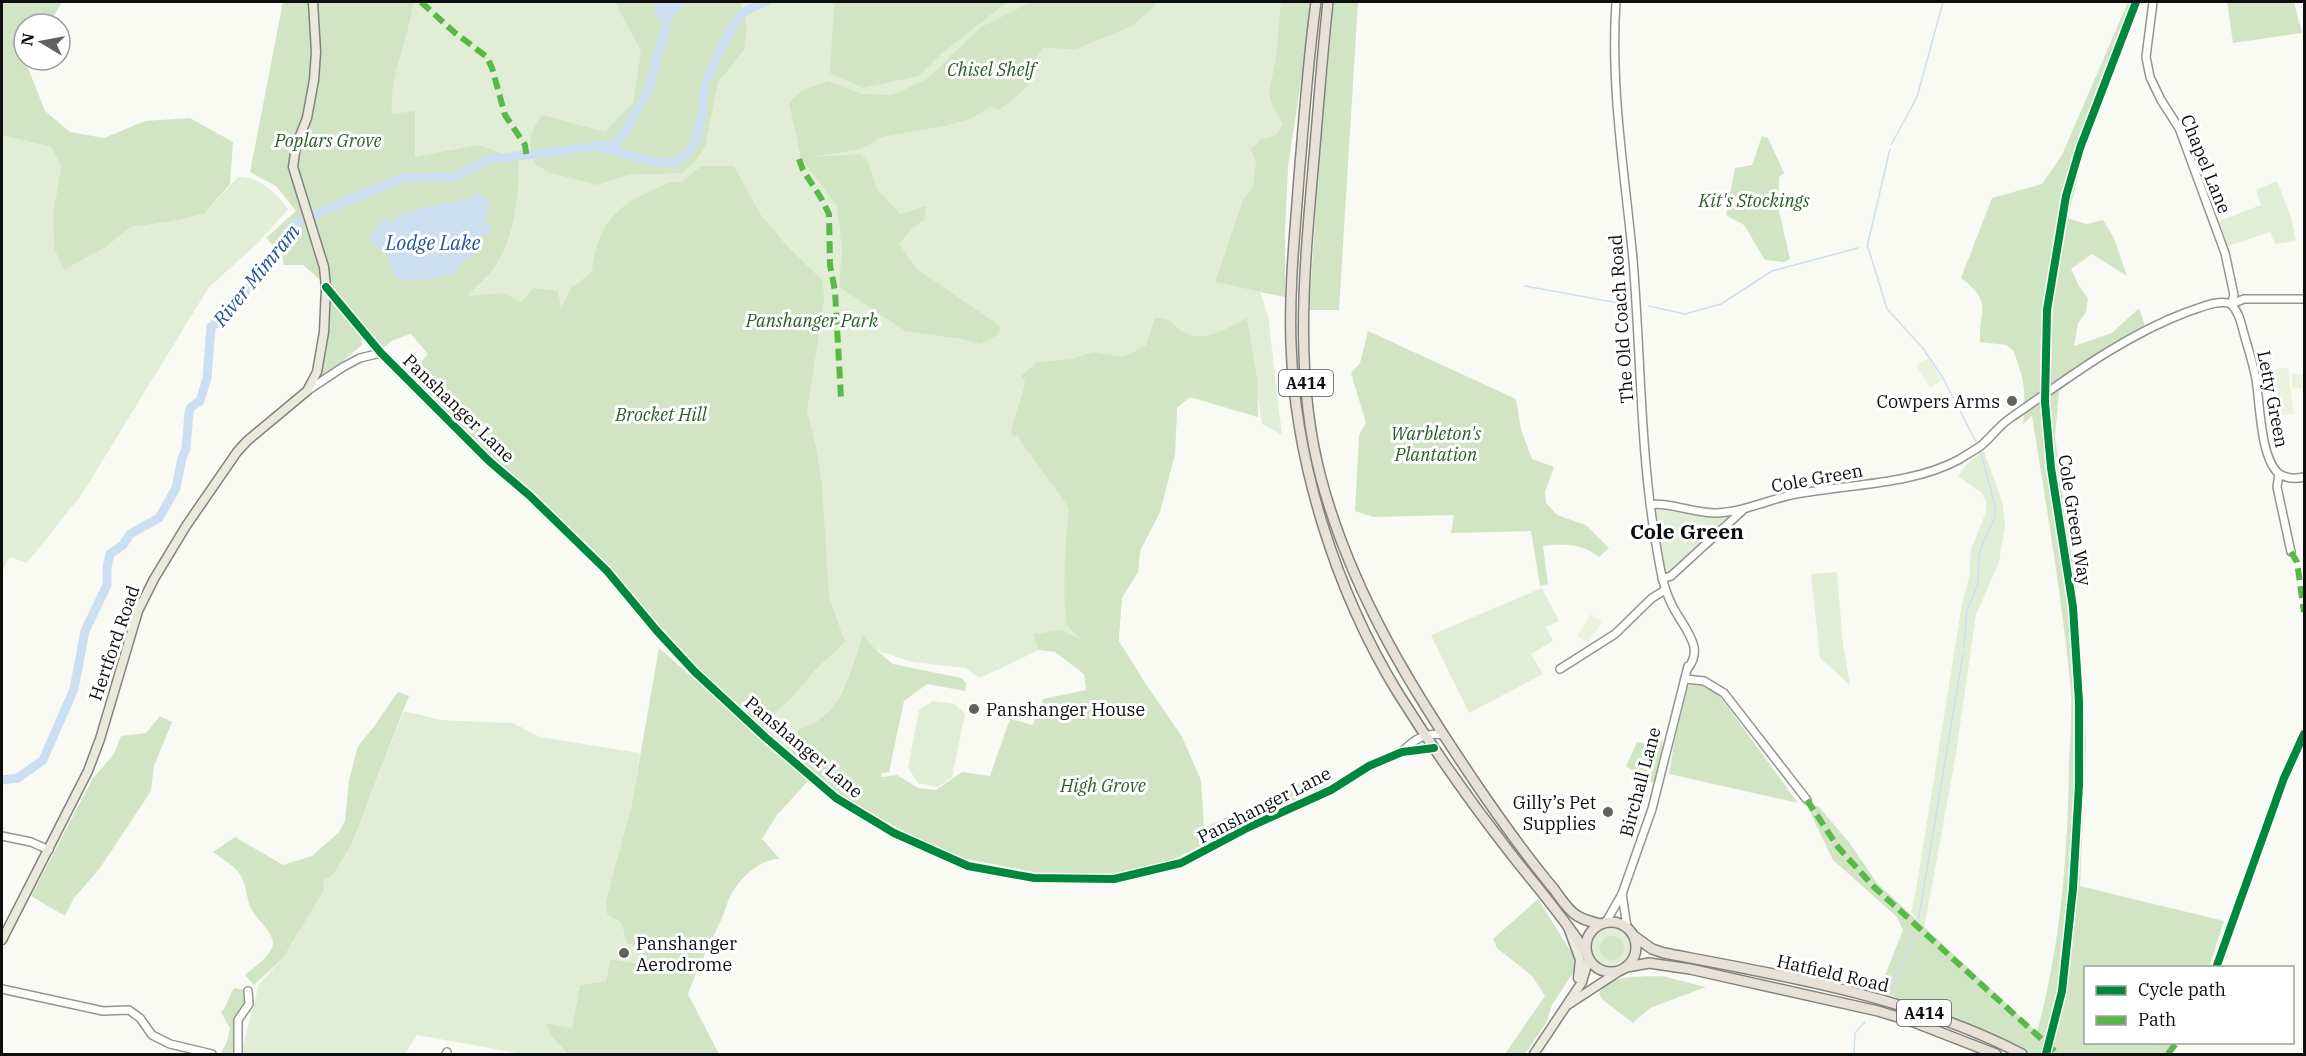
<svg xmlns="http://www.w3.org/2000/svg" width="2306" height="1056" font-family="'IBM Plex Serif',serif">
  <rect width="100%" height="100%" fill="#fafaf4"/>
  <!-- green -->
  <g fill="#e1eed5">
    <path d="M315,2H1313L1288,166L1285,229V297L1260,292L1268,315L1282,435L1262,424L1258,396V417L1190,397L1177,408L1175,454L1160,512L1140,551L1138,572L1122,598L1119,635L1039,650L980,678L965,668L912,662L876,650L863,634C856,654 844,695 831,710C822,719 810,725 798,730L791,755L703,674L613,573L556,514L492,457L410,375L428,354L411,334L391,341L381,350Z"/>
    <path d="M2,135L51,147L61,166L53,214L54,249L64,270L106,247L131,227L169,222L204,214L238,177C260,176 275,193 288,209L258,243L209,287L82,494L27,563L10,557L2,571Z"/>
    <polygon points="2277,181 2291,217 2296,241 2275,244 2270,232 2228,246 2219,221 2261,205 2256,190"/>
    <polygon points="1984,451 2003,504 2005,526 1999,562 1976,615 1955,760 1924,929 1911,912 1915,896 1962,604 1969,577 1971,549 1986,512 1986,502 1982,493 1958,476 1968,463"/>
    <polygon points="1657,505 1704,515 1735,515 1673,571 1667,573 1664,570 1654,509"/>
    <polygon points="1837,572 1843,644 1850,685 1820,658 1811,574"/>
    <polygon points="1542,588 1559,621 1546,627 1553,641 1531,654 1543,674 1469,713 1431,635"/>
    <polygon points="933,701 955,704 965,714 952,777 938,787 918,783 908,768 919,710"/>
    <polygon points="404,711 441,720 513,723 540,737 640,753 631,809 621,922 627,944 644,949 640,964 610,959 606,981 580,985 572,1028 553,1038 568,1054 523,1054 417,1035 405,1054 241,1054 259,984 283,958 296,937 323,881 333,875 351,846"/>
    <circle cx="1611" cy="947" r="20"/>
  </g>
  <!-- forest -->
  <g fill="#d1e5c4" fill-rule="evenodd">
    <polygon points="2,2 62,2 49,24 24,24 24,60 27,60 26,63 45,111 70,132 104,138 145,121 190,118 233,142 230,184 204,214 169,222 131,227 106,247 64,270 54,249 53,214 61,166 51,147 2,135"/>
    <path d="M283,2H413C409,39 389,75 392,114L415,111V157L478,145L519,159C519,196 515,241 491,272C484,281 474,287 468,296L504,293L521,302L533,288L558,291L561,308L571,288L592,272C596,231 612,207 651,191C662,186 670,181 682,182L701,166H734L761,215L786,245L823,281L824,300L807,412L816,447L822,484L829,597L845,642L815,670L789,701L760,724L703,674L613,573L556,514L492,457L410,375L428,354L410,333L391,341L381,350L335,293L303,265H284L281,254L266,238L296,211L276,186L250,172ZM477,194H482V198L489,207L482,235L474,254L464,260L455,274C435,277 413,285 395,277L389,258L379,247L386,218L389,223L406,212H413L422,208L475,198Z"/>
    <path d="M615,2H655V14L666,25L688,2H740L747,26L744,50L718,82L705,146L696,160L682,173L628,175L597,185L551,173L536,165C528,142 528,135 542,115L605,132L633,103L641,51Z"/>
    <polygon points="834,2 1007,2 941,54 919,76 863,88 830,73"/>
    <polygon points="1031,2 1156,2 1153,7 1132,26 1076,49 1042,48 1029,74 1033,79 1022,92 999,110 990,107 970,119 945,126 881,137 867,146 856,150 811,157 861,154 868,162 877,189 900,214 926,206 924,220 912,228 899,244 917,269 1000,326 999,334 981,344 962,339 905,331 839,287 842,249 837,206 801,158 789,103 801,91 828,81 862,94 892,95 926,80 981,27"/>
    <polygon points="1281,2 1313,2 1288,166 1285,229 1285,297 1215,282 1243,200 1253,187 1256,162 1251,149 1260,140 1275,136 1283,124 1273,107 1269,94 1276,58"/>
    <polygon points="1334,2 1358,2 1339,310 1309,310 1321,133"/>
    <path d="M2128,2H2139L2082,159L2068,218L2086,224L2103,220L2114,238L2127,276L2092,254L2071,269L2079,286L2088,298L2086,312L2078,323L2074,346L2112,333L2139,308L2144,323L2145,337L2090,367L2059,391L2055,437L2076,586L2086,743L2080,886L2224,921L2209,967L2086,968V1042L2177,1043L2169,1054H2031L2005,1039L1890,995L1880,988L1903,930L1897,917L1833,860L1806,804L1818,806L1848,841L1877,883L2037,1032C2061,944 2068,853 2069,762C2070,736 2073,707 2070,681C2061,592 2046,504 2032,416L2023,424C2026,390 2025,382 2013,350L2006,345L1980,342C1979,307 1993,303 1961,278L1992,198L2042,184L2062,155Z"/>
    <polygon points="2227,2 2294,2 2302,33 2233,43"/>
    <polygon points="1762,136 1768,138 1784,173 1779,177 1778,206 1790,259 1784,262 1765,260 1744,225 1726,215 1735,168 1752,165"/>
    <polygon points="331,300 361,338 362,345 319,381"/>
    <path d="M1155,318C1176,319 1169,323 1184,332C1201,344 1231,327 1247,318L1257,378L1258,417L1190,397L1177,407L1175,454L1160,512L1140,551L1138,572L1122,598L1119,635V641L1147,686L1181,735L1201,780L1204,828L1327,770L1330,783L1174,859L1115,876L1050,875L961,858L928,844L862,809L835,791L791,755L798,730C810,725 823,719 831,709C845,695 856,654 863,634L876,650L893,664L961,678L966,683L965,691L927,684L904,701L889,772L882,773L881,777L897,775L918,788L936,790L962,772L990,776L1010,719L1033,725L1043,699L1086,690L1084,674L1055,652L1039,650L1033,634L1061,630L1082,640C1078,636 1071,631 1068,626C1061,614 1066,525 1069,508L1017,436L1011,435C1013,416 1022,400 1025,381L1021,376L1037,362L1072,359L1093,352L1124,357L1146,345Z"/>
    <path d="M1368,331L1516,399L1521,429L1532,459L1554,467L1545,492L1546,503L1557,515L1586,525L1609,548L1599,557C1581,543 1564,544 1543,546L1548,584L1540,586L1531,531L1451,533L1454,515L1373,517L1355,511L1359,435L1366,423L1351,373L1360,363Z"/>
    <path d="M659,648L809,780L777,815L762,839L780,859C763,858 744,875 735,888C729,896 726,908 722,918C710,944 698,967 688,994L719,1054H568L553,1038L545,1023L572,1028L580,985L606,981L610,959L640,964L644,949L627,944L621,922L607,914L606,901L631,808Z"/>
    <polygon points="1694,683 1703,684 1719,695 1798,803 1669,774 1675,738 1688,687"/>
    <path d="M398,692L409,696L351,846L333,875L323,881L324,890L283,958L254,985L245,975C253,968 272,955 273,944C273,932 259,922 253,912C245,900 248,884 239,873C232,864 221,858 213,852L235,837L283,865L312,856L339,832L345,821L349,780L358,746L373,728Z"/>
    <polygon points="160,716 172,722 154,766 151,791 100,868 74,898 65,916 31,896 93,778 114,754 121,736 146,733"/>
    <polygon points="1658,740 1663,740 1660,761 1653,783 1626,766 1637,742 1650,744"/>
    <polygon points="1538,899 1573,955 1575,970 1552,1005 1546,1023 1525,1054 1505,1054 1545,996 1532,976 1497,948 1493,939"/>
    <circle cx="1612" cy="948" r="12"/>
    <path d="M1662,976L1706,987L1650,1008L1633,1023L1603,1000L1599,994C1607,973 1643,977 1662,976Z"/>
    <path d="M234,988L246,990L245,1003L235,1019V1052L230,1054L221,1053L227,1042L230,1028L221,1012C227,1007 229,995 234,988Z"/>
  </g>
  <!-- pitch -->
  <g fill="#ebf3df">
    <polygon points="1928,358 1942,380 1930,388 1916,366"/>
    <polygon points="2288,368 2294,414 2280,415 2275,369"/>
    <polygon points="2292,374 2304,374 2304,388 2292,389"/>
    <polygon points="1591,614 1602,621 1588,643 1577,636"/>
  </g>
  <!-- water -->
  <g fill="#ccdff1">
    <polygon points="655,2 688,2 665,25 655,14"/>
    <path d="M482,193V198H488L489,207L485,220L491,228L488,236L482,235L474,254L464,260L455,274C435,277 413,285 395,277L389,258L370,240L376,228L386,217L389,223L406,212H413L422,208L474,198L477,194Z"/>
  </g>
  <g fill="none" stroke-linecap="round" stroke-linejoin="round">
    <!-- stream -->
    <g stroke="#ccdff1" stroke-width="1.5">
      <polyline points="1891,145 1917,97 1943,2"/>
      <polyline points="1867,247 1890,149"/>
      <polyline points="1868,247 1887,309 1922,347 1943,378 1976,442"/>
      <polyline points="1525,286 1624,304"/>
      <polyline points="1649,306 1685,314 1721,304 1772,271 1858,248"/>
      <polyline points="1964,647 1967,611 1978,584 1979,555 1982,545 1995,517 1995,506 1980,449"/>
      <polyline points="1888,990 1899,973 1918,922 1963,654"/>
      <polyline points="1854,1054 1855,1033 1865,1022"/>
    </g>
    <!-- river -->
    <g stroke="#ccdff1" stroke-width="9">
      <path d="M603,148C618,151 659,166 671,163C706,153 700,106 707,79C711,67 731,27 739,17C745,10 758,5 767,2"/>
      <polyline points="2,780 18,778 43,760 74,689 85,631 107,585 107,567 110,554 123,545 130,534 159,518 176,488 182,458 186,449 189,412 191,407 200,401 207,378 211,327 231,310 281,245 295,223 402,178 453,177 492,159 617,144 647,94 666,25 662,2"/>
    </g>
    <defs>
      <g id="minor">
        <path d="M1616,2C1610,88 1625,174 1633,260C1641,356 1640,455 1657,550C1660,568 1663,586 1671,603C1677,617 1691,632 1694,647C1695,654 1693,662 1688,668"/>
        <polyline points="2153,2 2146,57 2150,77 2161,100 2179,128 2225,253 2234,295 2231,304"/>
        <polyline points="326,287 381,353 489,461 530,496 607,571 657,631 695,672 765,737 836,798 894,833 968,866 1034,878 1114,879 1181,863 1249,827 1331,790 1369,766 1402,752 1434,748"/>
        <path d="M2231,304C2239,312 2241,323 2244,334C2248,348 2253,363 2256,379C2260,402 2260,456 2278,473C2286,479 2295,479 2304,477"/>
        <polyline points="2231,304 2244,299 2304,299"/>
        <polyline points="307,391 343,367 360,358 381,353"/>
        <polyline points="2279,474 2277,487 2291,552"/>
        <path d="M1651,505C1664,501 1699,514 1717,513C1745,512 1769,499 1796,494C1848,484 1913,485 1960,459C1967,454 1976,450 1983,444C1992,436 1999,426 2009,419C2067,379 2121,337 2187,312C2200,308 2218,299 2231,304"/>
        <polyline points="1662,579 1671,576 1742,511"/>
        <polyline points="1560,669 1615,634 1652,598 1665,590"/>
        <polyline points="1686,679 1704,681 1724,693 1807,800"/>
        <path d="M1402,752C1414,739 1426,732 1444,735"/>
        <polyline points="2,836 31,842 49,850"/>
        <polyline points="1622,894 1627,927"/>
        <polyline points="1606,922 1622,894 1652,809 1688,666"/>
        <polyline points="2,989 103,1011 129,1010 140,1018 152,1035 170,1044 212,1054"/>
        <polyline points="238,1054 238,1020 249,1004 248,991"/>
        <polyline points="446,1054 447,1052"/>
      </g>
      <g id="major">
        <polyline points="1568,927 1580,960 1578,978"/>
        <polyline points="2,940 88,771 100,739 138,611 154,579 186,526 237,452 247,441 307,391 317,372 324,332 326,287 324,267 293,167 296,146 307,118 314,80 316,52 313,2"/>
        <polyline points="1569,1004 1618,972"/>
        <polyline points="1534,1054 1582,982 1589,958"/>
      </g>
      <g id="highway">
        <path d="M1316,2C1308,60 1304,119 1299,177C1295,233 1289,288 1291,344C1295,462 1336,592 1398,693C1432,747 1469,800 1508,850C1535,885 1564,917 1587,954"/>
        <path d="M1328,2C1322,57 1318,113 1313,169C1304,272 1294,377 1321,478C1352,595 1416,696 1483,794C1505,826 1528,858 1553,888C1560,897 1567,909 1576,915C1583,920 1592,922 1600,924"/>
        <circle cx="1611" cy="947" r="25"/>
        <path d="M1634,936L1652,949L1664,953C1786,976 1912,997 2022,1054"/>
        <polyline points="1627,967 1649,963 1690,969 1878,1011 1911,1021 1996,1054"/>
      </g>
    </defs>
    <!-- minor casing -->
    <use href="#minor" stroke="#949492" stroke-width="10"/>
    <!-- major casing -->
    <use href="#major" stroke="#82827f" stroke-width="11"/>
    <!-- highway casing -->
    <use href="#highway" stroke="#82827f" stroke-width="12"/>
    <!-- minor -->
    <use href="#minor" stroke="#fefefd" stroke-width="7"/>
    <!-- major -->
    <use href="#major" stroke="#eae9db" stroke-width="8"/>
    <!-- highway -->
    <use href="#highway" stroke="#e7e1d7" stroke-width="9"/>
    <!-- quiet -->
    <g stroke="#58b947" stroke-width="6" stroke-dasharray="12 6" stroke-linecap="butt">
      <polyline points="421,2 454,32 487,57 492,68 505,115 525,145 527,159"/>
      <polyline points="799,159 803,170 821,198 829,214 830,265 835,291 841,398"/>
      <polyline points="2291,552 2297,562 2304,612"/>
      <polyline points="1807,800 1838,847 1874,887 2058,1054"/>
      <polyline points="2168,1054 2177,1042"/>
    </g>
    <defs>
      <g id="cycleway">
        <polyline points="326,287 381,353 489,461 530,496 607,571 657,631 695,672 765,737 836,798 894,833 968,866 1034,878 1114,879 1181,863 1249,827 1331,790 1369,766 1402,752 1434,748"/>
        <polyline points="2216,968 2284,778 2304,734"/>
        <polyline points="2046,1054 2062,991 2073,888 2079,785 2079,702 2073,607 2051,468 2045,402 2047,310 2066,196 2080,148 2136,2"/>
      </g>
    </defs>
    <!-- cycleway casing -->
    <use href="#cycleway" stroke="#fff" stroke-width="11"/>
    <!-- cycleway -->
    <use href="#cycleway" stroke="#00873e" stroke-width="8"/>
  </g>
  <!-- markers -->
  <g fill="#61615e" stroke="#fff" stroke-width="2">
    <circle cx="2012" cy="401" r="6"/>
    <circle cx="974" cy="709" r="6"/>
    <circle cx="1608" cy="812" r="6"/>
    <circle cx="624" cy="953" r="6"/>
  </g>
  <g text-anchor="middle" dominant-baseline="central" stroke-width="6" stroke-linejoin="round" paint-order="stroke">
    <!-- shield labels -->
    <g fill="#fff" stroke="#565656" stroke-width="1.5">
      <rect x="1279" y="370" width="54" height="26" rx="4.5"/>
      <rect x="1897" y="1000" width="54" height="26" rx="4.5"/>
    </g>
    <g font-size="16" font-weight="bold" fill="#0e0e0e">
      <text x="1306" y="383">A414</text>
      <text x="1924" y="1013">A414</text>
    </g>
    <!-- park labels -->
    <g font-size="18" font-style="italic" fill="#286024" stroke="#fff">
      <text x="991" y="69">Chisel Shelf</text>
      <text x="328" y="140">Poplars Grove</text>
      <text x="1754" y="200">Kit's Stockings</text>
      <text x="812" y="320">Panshanger Park</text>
      <text x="661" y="414">Brocket Hill</text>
      <text x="1436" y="433">Warbleton's<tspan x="1436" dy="21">Plantation</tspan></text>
      <text x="1103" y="785">High Grove</text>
    </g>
    <!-- street labels -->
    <g font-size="18" fill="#0e0e0e" stroke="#fff">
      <text transform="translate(2206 164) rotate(68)">Chapel Lane</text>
      <text transform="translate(1621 319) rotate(-94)">The Old Coach Road</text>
      <text transform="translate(2273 399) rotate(79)">Letty Green</text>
      <text transform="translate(459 408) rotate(44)">Panshanger Lane</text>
      <text transform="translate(1817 478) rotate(-10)">Cole Green</text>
      <text transform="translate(2075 520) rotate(81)">Cole Green Way</text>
      <text transform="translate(114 643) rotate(-71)">Hertford Road</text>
      <text transform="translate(804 747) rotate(40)">Panshanger Lane</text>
      <text transform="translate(1640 782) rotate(-75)">Birchall Lane</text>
      <text transform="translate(1264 805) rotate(-27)">Panshanger Lane</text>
      <text transform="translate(1833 973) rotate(13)">Hatfield Road</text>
    </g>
    <!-- poi labels -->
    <g font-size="18" fill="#0e0e0e" stroke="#fff" text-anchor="end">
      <text x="2000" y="401">Cowpers Arms</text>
      <text x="986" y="709" text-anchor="start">Panshanger House</text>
      <text x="1596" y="802">Gilly’s Pet<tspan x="1596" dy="21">Supplies</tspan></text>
      <text x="636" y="943" text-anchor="start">Panshanger<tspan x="636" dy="21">Aerodrome</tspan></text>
    </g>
    <!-- water labels -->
    <g font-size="20" font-style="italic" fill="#225494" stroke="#fff">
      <text x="433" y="242">Lodge Lake</text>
      <text transform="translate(256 275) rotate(-51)">River Mimram</text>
    </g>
    <!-- quarter labels -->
    <g font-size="21" font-weight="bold" fill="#0e0e0e" stroke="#fff">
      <text x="1687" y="531">Cole Green</text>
    </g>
  </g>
  <!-- border -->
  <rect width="2306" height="1056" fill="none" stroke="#0e0e0e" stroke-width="6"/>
  <!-- legend -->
  <rect x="2084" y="966" width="210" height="78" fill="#ffffff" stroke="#9f9f9f" stroke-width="1.5"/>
  <rect x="2096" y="986" width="30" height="9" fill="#00873e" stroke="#9f9f9f" stroke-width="1.5"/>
  <text x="2138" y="996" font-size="18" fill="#0e0e0e">Cycle path</text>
  <rect x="2096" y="1016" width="30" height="9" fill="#58b947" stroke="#9f9f9f" stroke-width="1.5"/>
  <text x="2138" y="1026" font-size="18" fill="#0e0e0e">Path</text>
  <!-- north arrow -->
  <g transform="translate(42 42) rotate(280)"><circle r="28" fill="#ffffff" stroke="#9f9f9f" stroke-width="1.5"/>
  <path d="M0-4.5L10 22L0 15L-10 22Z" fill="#61615e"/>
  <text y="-9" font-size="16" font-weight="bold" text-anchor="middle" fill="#0e0e0e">N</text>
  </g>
</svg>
